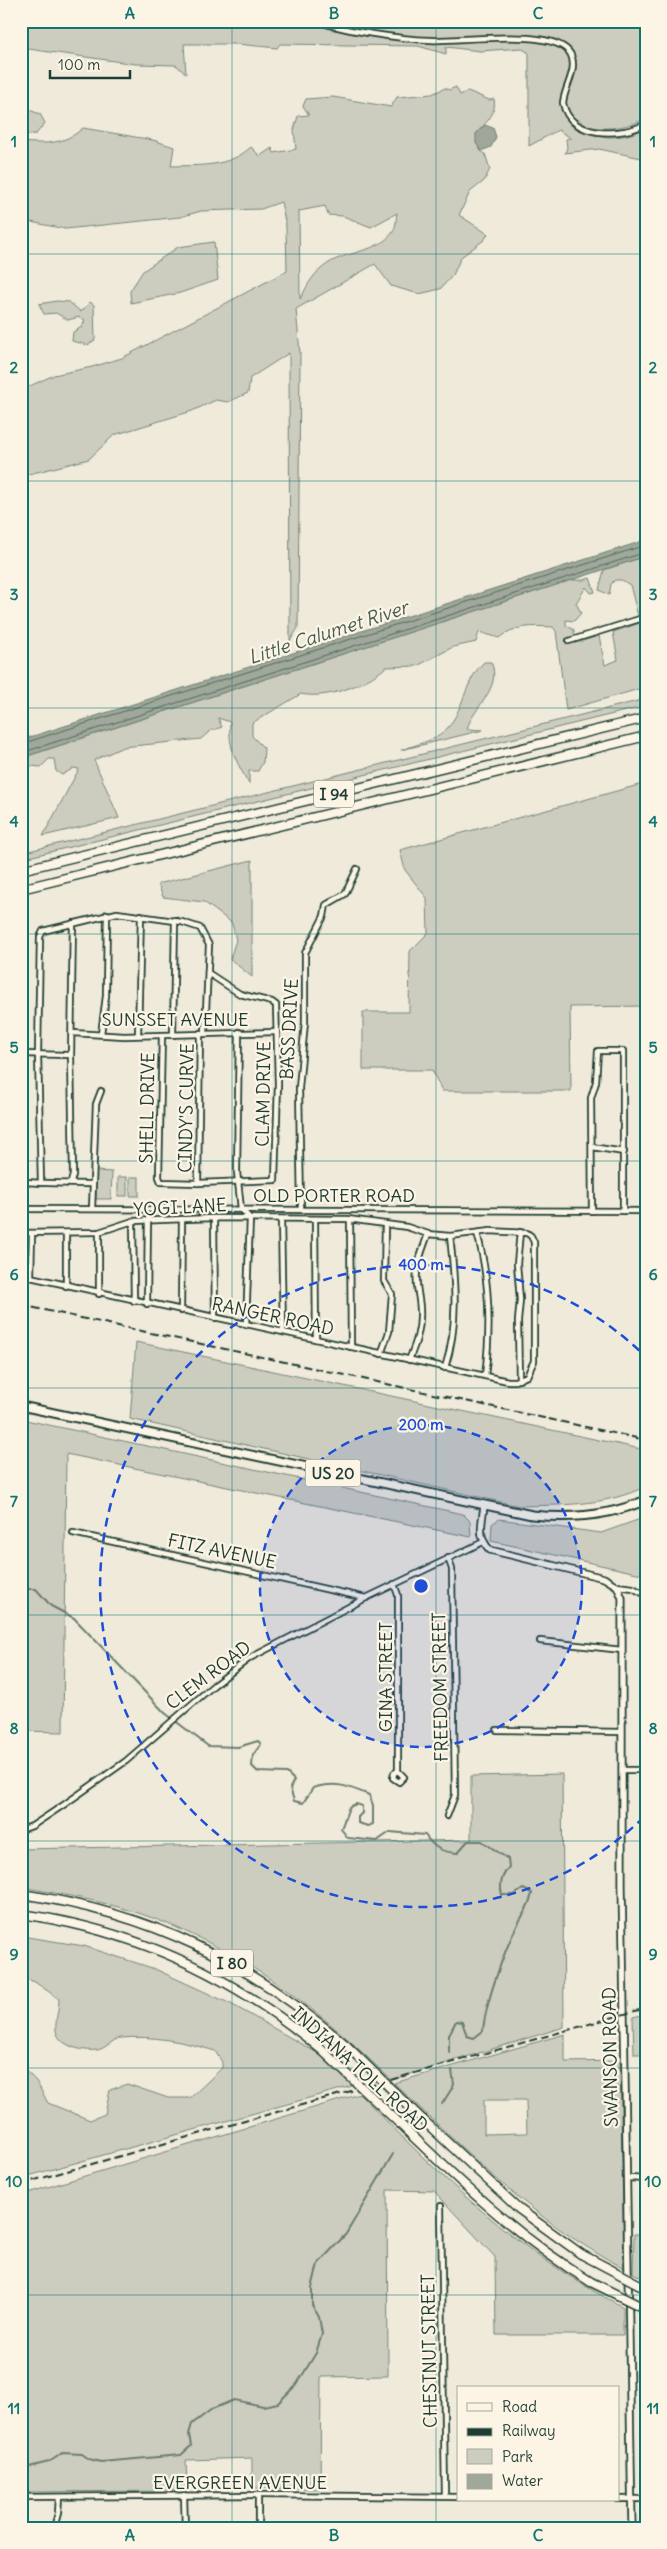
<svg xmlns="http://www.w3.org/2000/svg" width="667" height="2549" font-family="Delius,sans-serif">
  <rect width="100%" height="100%" fill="#efeada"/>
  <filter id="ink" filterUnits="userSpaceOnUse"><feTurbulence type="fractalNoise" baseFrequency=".02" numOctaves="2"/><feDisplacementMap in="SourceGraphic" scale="10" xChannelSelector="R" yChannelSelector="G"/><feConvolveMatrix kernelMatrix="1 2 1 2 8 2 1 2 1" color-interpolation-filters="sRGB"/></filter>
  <g filter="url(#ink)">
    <!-- green -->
    <g fill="#cccdbf" stroke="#76857a" fill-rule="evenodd">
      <path d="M21,21H646V118C631,127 592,135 578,119L569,124C592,140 621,141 646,128V159L599,149L565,153L567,148L566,139L571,138L558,130L529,146V53L521,48L480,51L446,47V54L418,46L280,44L277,48L237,44H184L186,74L176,65L136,64L21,48Z"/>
      <path d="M456,87L460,95L468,91L489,100L494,99C497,116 484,123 476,134L481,151L485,154L490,169L484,181L470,192L459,215L488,234L484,240L461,257L453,275L440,289L419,294L391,286L375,264L296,309L300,353L298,628L290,641L289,353L250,378L248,393L228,402L216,400L192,411L114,435L89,459L21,476V390L54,375L92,367L122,358L287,271L286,226L281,202L261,209L201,211L180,217L65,229L21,220V142C45,144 64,145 83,128L153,140L174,147L171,166C200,165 228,168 251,147L260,156L272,148L274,153L296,149L294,130L298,116L309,115L303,106L306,99L333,97L391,107L397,97L432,94L445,88L449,90ZM325,206L328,215L343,216L371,227L397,213C396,218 396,228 393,232C379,252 348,251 329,263C312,274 309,283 300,299L299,211Z"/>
      <polygon points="21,107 40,114 45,123 36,134 21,135"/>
      <polygon points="214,242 218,280 180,293 131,303 130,291 143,271 178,247"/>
      <polygon points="57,301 69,302 81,312 90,302 94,305 95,340 88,345 72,341 73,332 82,327 85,320 79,317 68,320 56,313 44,314 39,304"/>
      <polygon points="646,556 646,614 638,616 630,585 622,580 615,580 611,584 609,595 599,590 604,570"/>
      <path d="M590,578L595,592L591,593L586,587L576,603L581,613L574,621L566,620V625L574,630L575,643L599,636L605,665L618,660L613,632L646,621V687L566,710L556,631L553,627C534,626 514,625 499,638L479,632L476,642L453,647L417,666L386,667C367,684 327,700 301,694L252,723V736L264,748L263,762L258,771H249V784C236,761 228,748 230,722L218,718L222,727L210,731L201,739L123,747L94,760L119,818L43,836L79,769L74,768L62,775L56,771L54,759H49L41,767L21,765V758L571,580H584Z"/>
      <path d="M484,662H491C503,688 473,707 467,729L483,730L401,750C414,745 434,741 444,732C464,713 464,680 484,662Z"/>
      <polygon points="646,699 646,706 21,859 21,853"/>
      <polygon points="646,783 646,1006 570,1007 571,1091 442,1091 432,1070 363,1070 363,1012 409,1012 410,951 428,933 427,898 405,870 400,850"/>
      <polygon points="252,860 252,977 230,959 236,940 232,923 204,902 163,897 158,884"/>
      <polygon points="23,917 23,1040 21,918"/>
      <polygon points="96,1171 112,1172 111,1199 96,1199"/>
      <rect x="118" y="1177" width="9" height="19"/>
      <rect x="130" y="1177" width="9" height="19"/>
      <path d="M136,1342L646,1450V1486C608,1506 560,1505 519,1506L130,1419Z"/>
      <polygon points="21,1419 463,1514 470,1521 471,1537 66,1454 63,1732 24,1731 24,1620 21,1620"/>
      <polygon points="646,1517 646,1575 491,1541 492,1524 499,1519 601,1533"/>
      <path d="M562,1774L564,2027L391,2080C323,2012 248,1955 158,1920C114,1903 67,1895 21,1887V1849L471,1840V1776Z"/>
      <path d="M21,1936L84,1946L155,1969L231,2004L319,2054L352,2086L21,2178V2066L36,2081L48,2103L90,2120L105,2114L110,2090L127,2084L168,2098H190L222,2068V2062L215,2051C186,2042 152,2035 121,2038C112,2039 106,2049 97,2050C83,2052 58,2046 56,2030C55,2021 59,2009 59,1999L35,1982L21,1977Z"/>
      <polygon points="646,2014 646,2054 634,2054 633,2017"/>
      <path d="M565,2034V2062L620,2061L624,2268C535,2223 466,2151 394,2083ZM484,2100H526L527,2133L484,2134Z"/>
      <path d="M360,2094C443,2179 517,2252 623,2307V2335H496L495,2257L434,2191L387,2190L388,2376L321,2377L320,2489L252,2488V2458L186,2460L187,2491L21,2492V2195Z"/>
      <polygon points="634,2234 646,2234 646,2279 633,2273"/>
    </g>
    <!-- water -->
    <g fill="#9fa89a" stroke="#6c7d71">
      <polygon points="485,125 493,128 496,137 491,147 481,151 476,143 476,134"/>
      <polygon points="646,540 646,556 21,758 21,740"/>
    </g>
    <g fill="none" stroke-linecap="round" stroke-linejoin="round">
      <!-- shore -->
      <g stroke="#52685d" stroke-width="1">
        <polyline points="21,744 646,545"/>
        <polyline points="21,753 646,552"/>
      </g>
      <!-- stream -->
      <g stroke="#6c7d71" stroke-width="2">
        <path d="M21,1594L26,1589H36L51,1606L74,1618L165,1713L208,1746L238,1747L258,1741L261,1744L253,1755L252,1766L258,1772L287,1773L294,1780L290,1788L294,1801L303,1803L313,1788C336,1781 347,1786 369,1795L373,1805V1824L368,1826L358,1823V1817L362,1813V1806L356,1804L349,1807L341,1829L348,1838L377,1841L390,1832L425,1835C434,1848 441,1852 457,1853L468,1841H482L508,1859L509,1867C502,1875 499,1884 502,1895H514L523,1889L532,1893C529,1908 522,1915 516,1928C504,1951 485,2005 483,2031L474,2038L467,2036L462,2022L456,2021L449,2035V2053"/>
        <polyline points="442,2104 454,2085 452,2070"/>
        <polyline points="21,2469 49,2462 63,2453 82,2454 89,2459 101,2462 181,2455 191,2446 189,2434 192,2424 212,2409 234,2400 263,2406 278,2403 297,2384 316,2353 322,2334 319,2317 312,2305 312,2288 318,2264 346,2234 393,2154"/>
      </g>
      <defs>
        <g id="minor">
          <path d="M317,21C344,31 401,39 430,40C458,42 557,26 571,55C578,70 564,88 563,103C570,139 621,137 646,124"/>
          <polyline points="569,641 646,617"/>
          <polyline points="239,1032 237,1172 241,1209 250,1218 246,1325"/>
          <polyline points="72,1033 124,1036 277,1032"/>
          <polyline points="101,1034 106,996 107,914"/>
          <polyline points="138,1035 141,915"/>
          <polyline points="162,1035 159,1177 161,1182 198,1183 275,1180 278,1084 276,1005 272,1002 240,994 208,973"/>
          <polyline points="173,1035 175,920"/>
          <polyline points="21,1054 71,1055"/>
          <polyline points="592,1147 624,1152"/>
          <path d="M21,1182C46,1183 68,1184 92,1184"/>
          <polyline points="71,1182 73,1175 71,1055 73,923"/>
          <polyline points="41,1183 38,1054 40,937 43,931 117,913 182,922 200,928 209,945 205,1033"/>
          <polyline points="198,1183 200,1033"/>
          <polyline points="21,1209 646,1211"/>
          <polyline points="92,1209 96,1104 101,1091"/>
          <polyline points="301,1209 299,1088 305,1022 305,953 324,916 326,905 345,894 357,869"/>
          <polyline points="592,1211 591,1098 596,1082 598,1051 623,1051 623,1211"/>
          <polyline points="214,1218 215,1318"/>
          <polyline points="281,1219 283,1332"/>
          <polyline points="315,1219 316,1339"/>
          <polyline points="350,1220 351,1347"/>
          <polyline points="133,1221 134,1301"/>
          <polyline points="21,1233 99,1232 133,1221 214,1218 348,1219 407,1227 428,1234 450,1236 490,1231 527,1233 531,1236 534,1242 534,1361 527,1376 515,1381 508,1381 21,1275"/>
          <polyline points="66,1233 66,1286"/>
          <path d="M477,1233C490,1280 491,1328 485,1376"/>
          <polyline points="31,1277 32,1233"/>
          <polyline points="99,1294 99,1232"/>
          <polyline points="147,1304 148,1219"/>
          <polyline points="181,1311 182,1219"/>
          <polyline points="381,1354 389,1332 392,1294 384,1281 385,1224"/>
          <path d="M409,1360C416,1343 421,1329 420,1311C420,1297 415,1286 417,1272C418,1259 424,1246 428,1234"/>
          <path d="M445,1368C459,1324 455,1281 450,1236"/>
          <polyline points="519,1380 518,1321 520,1300 517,1264 520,1232"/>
          <polyline points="73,1533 366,1598"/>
          <polyline points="394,1584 398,1595 398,1771 404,1777 399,1782 393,1778 394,1773 398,1771"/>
          <polyline points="617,1586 633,1588 646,1595"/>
          <polyline points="540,1641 622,1650"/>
          <polyline points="497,1730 622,1732"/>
          <polyline points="623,1770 646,1770"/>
          <polyline points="447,1816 455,1795 452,1569 448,1558"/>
          <polyline points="21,1830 32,1826 65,1804 126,1761 214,1685 250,1658 366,1598 483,1542"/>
          <polyline points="628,2178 646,2179"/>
          <polyline points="441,2206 445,2496"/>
          <polyline points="184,2495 185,2528"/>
          <polyline points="258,2495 258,2528"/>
          <polyline points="21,2497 258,2495 458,2497"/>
          <polyline points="618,2499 646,2499"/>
          <polyline points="54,2528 58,2513 59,2497"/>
        </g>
        <path id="tertiary" d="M484,1506C482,1523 477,1537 490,1550L604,1578L617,1586L622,1598V1885L632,2528"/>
        <path id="primary" d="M21,1406L532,1515C571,1519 610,1516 646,1500"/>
        <g id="motorway">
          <polyline points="21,870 646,718"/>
          <polyline points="21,889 646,736"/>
          <path d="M21,1894C152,1913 247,1961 347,2046"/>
          <path d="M21,1914C135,1930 236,1977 323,2051"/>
          <polyline points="422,2119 519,2209 581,2254"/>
          <path d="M398,2122C459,2181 518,2238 591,2282"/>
        </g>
      </defs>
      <!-- minor casing -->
      <use href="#minor" stroke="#1f3d34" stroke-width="8"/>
      <!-- tertiary casing -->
      <use href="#tertiary" stroke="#1f3d34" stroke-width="9"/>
      <!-- primary casing -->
      <use href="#primary" stroke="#1f3d34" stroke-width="11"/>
      <!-- motorway casing -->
      <use href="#motorway" stroke="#1f3d34" stroke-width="11"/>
      <!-- minor -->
      <use href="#minor" stroke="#fcf5e5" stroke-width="4.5"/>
      <!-- tertiary -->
      <use href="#tertiary" stroke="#fcf5e5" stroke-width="5.5"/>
      <!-- primary -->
      <use href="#primary" stroke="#fcf5e5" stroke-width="7"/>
      <!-- motorway -->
      <use href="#motorway" stroke="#fcf5e5" stroke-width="8"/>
      <!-- rail -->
      <g stroke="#1f3d34" stroke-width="2" stroke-dasharray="8 4" stroke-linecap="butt">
        <polyline points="21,1305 646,1440"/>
        <polyline points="21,2184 646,2008"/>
      </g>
      <defs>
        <g id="motorway-bridge">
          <polyline points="347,2046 422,2119"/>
          <polyline points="323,2051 398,2122"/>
          <polyline points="581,2254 646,2288"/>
          <polyline points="591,2282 646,2309"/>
        </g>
      </defs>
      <!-- motorway-bridge casing -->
      <use href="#motorway-bridge" stroke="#1f3d34" stroke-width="11" stroke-linecap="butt"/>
      <!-- motorway-bridge -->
      <use href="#motorway-bridge" stroke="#fcf5e5" stroke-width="8"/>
    </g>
  </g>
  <!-- grid -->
  <path fill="none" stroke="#0f766e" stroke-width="1" stroke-opacity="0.55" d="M232,21V2528M436,21V2528M21,254H646M21,481H646M21,708H646M21,934H646M21,1161H646M21,1388H646M21,1615H646M21,1841H646M21,2068H646M21,2295H646"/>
  <!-- distance rings -->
  <circle cx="421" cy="1586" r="161" fill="#1d4ed8" fill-opacity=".12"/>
  <g fill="none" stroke="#1d4ed8" stroke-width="2.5" stroke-dasharray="9 6">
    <circle cx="421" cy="1586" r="161"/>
    <path d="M644 1817A321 321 0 1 1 644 1355"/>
  </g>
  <g text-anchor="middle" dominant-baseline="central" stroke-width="4.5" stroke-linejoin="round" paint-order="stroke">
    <!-- shield labels -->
    <g fill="#fcf5e5" stroke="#617469" stroke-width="1">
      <rect x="314" y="780.5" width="40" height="27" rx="4"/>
      <rect x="305.5" y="1459.5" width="55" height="27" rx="4"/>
      <rect x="211" y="1949.5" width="42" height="27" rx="4"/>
    </g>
    <g font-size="16" font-weight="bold" fill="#1f3d34">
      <text x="334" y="794">I 94</text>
      <text x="333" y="1473">US 20</text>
      <text x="232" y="1963">I 80</text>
    </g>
    <!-- street labels -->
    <g font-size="18" fill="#1f3d34" stroke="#fcf5e5">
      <text x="175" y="1019">SUNSSET AVENUE</text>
      <text transform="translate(289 1029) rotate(-87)">BASS DRIVE</text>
      <text transform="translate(263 1094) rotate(-89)">CLAM DRIVE</text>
      <text transform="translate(147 1108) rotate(-89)">SHELL DRIVE</text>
      <text transform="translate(186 1108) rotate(-89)">CINDY'S CURVE</text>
      <text x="334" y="1195">OLD PORTER ROAD</text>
      <text transform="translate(180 1207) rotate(-3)">YOGI LANE</text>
      <text transform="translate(273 1316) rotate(12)">RANGER ROAD</text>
      <text transform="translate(222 1551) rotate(12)">FITZ AVENUE</text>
      <text transform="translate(208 1675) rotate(-37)">CLEM ROAD</text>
      <text transform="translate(385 1677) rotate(-90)">GINA STREET</text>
      <text transform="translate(440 1687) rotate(-91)">FREEDOM STREET</text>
      <text transform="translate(610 2057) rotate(-91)">SWANSON ROAD</text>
      <text transform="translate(360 2069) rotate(42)">INDIANA TOLL ROAD</text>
      <text transform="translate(429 2351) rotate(-91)">CHESTNUT STREET</text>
      <text x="240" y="2482">EVERGREEN AVENUE</text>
    </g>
    <!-- water labels -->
    <g font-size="19" font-style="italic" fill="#455d53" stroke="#fcf5e5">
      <text transform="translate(328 632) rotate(-18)">Little Calumet River</text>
    </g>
  </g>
  <circle cx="421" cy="1586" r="8" fill="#1d4ed8" stroke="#fcf5e5" stroke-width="2.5"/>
  <g font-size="15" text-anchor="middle" font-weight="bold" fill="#1d4ed8" stroke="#fcf5e5" stroke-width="4.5" stroke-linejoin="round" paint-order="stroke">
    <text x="421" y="1270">400 m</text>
    <text x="421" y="1430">200 m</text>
  </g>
  <!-- margin -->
  <rect width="667" height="2549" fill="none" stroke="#fcf5e5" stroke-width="55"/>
  <!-- legend -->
  <rect x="457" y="2386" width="162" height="115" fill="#fcf5e5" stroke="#a4ab9e"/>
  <rect x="467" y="2403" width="25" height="8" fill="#fcf5e5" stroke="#a4ab9e"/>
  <text x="502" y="2412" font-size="15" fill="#1f3d34">Road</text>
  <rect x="467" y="2428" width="25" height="8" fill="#1f3d34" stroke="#a4ab9e"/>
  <text x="502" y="2436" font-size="15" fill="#1f3d34">Railway</text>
  <rect x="467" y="2449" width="25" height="15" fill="#cccdbf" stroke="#a4ab9e"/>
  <text x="502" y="2462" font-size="15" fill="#1f3d34">Park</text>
  <rect x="467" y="2474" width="25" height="15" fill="#9fa89a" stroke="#a4ab9e"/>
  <text x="502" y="2486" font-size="15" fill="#1f3d34">Water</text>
  <!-- scale -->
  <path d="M50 70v8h80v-8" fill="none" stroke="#1f3d34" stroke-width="2.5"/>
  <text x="58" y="70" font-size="15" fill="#1f3d34" stroke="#fcf5e5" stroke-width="4" paint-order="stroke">100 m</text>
  <rect x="28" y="28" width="612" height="2494" fill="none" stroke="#0f766e" stroke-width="2"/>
  <g font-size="16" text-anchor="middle" font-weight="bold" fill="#0f766e">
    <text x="130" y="19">A</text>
    <text x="334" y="19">B</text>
    <text x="538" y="19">C</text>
    <text x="14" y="147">1</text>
    <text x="653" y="147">1</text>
    <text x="14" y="373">2</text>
    <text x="653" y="373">2</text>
    <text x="14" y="600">3</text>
    <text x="653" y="600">3</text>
    <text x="14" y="827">4</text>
    <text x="653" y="827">4</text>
    <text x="14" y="1053">5</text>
    <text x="653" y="1053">5</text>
    <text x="14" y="1280">6</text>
    <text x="653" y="1280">6</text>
    <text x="14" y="1507">7</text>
    <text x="653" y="1507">7</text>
    <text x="14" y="1734">8</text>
    <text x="653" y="1734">8</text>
    <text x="14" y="1960">9</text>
    <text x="653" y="1960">9</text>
    <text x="14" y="2187">10</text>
    <text x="653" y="2187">10</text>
    <text x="14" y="2414">11</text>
    <text x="653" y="2414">11</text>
    <text x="130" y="2541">A</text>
    <text x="334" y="2541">B</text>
    <text x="538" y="2541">C</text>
  </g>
</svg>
